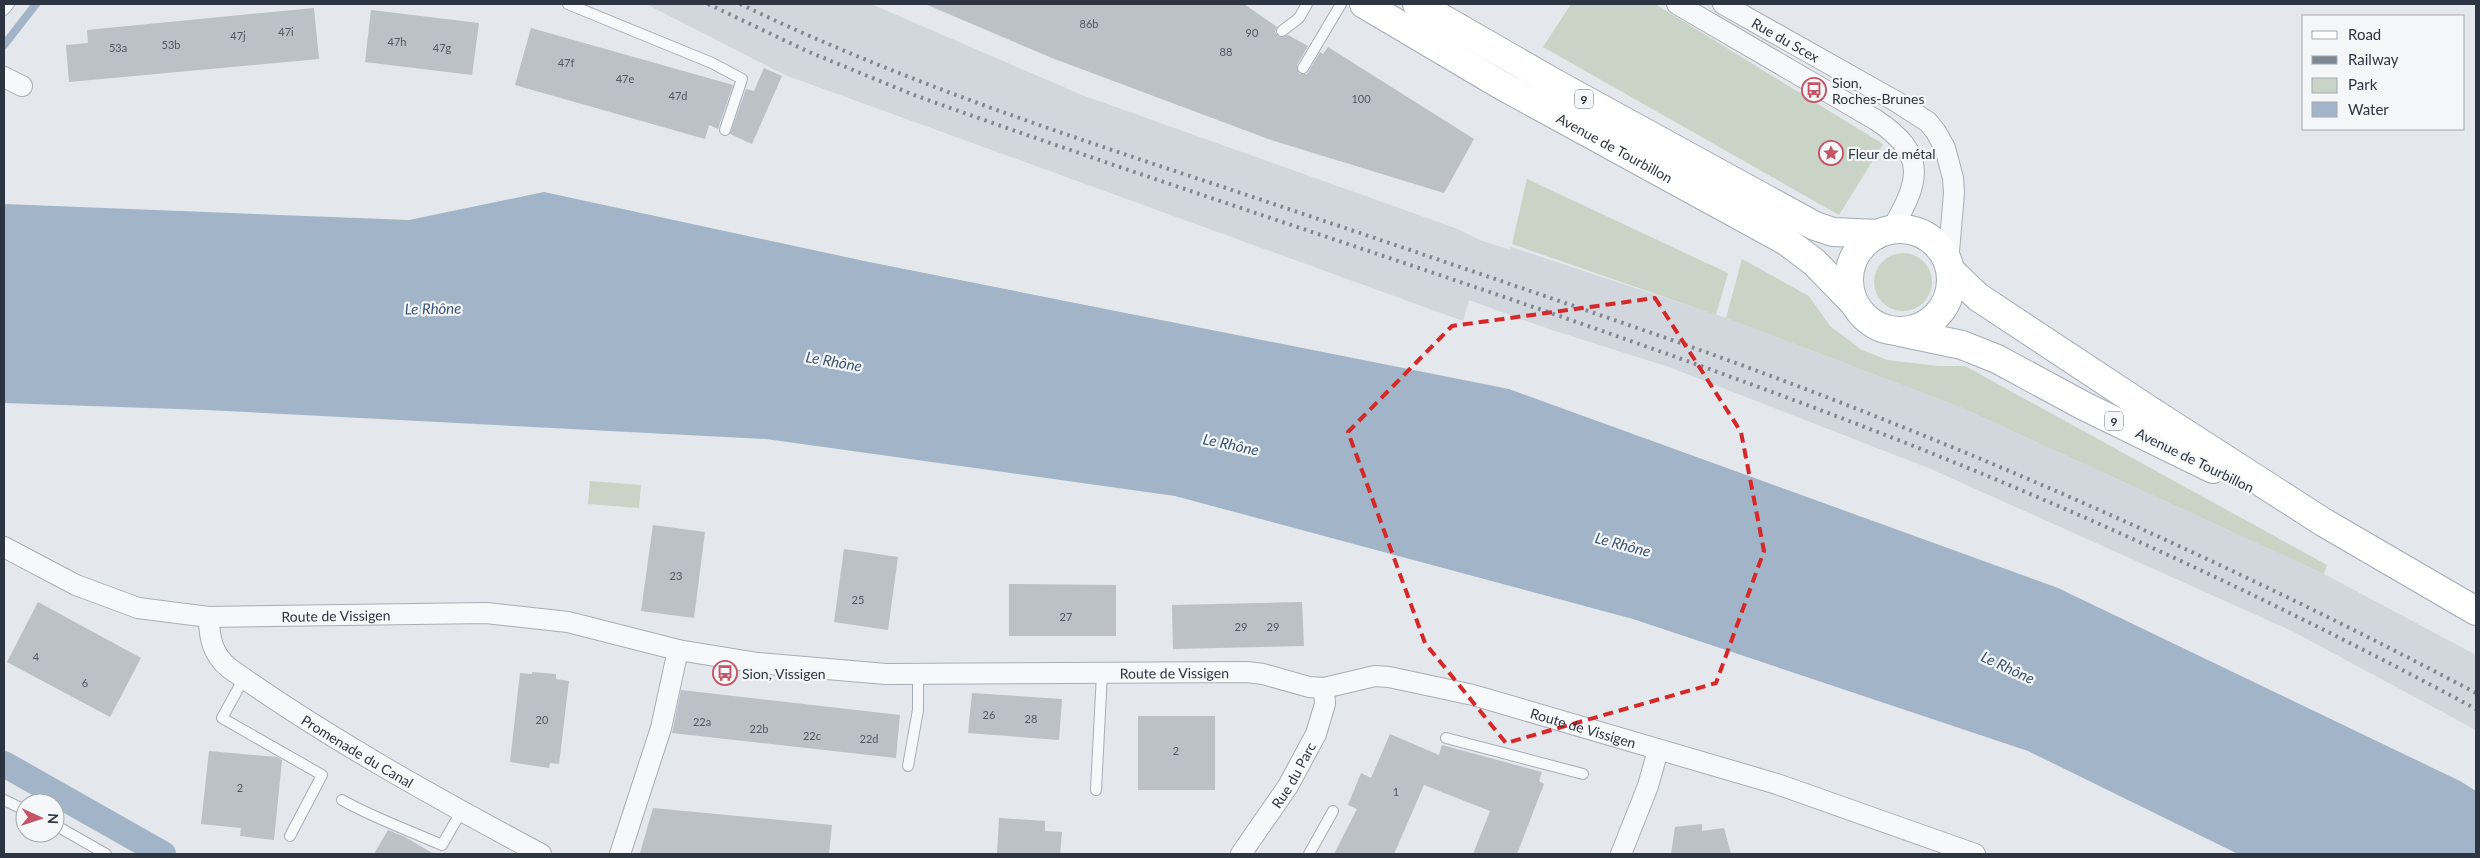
<svg xmlns="http://www.w3.org/2000/svg" width="2480" height="858" font-family="Lato,sans-serif">
  <rect width="100%" height="100%" fill="#e4e7eb"/>
  <!-- built -->
  <polygon fill="#d2d6dd" points="646,4 871,4 1082,95 1455,228 1480,240 1510,250 1511,247 1726,318 1960,407 2324,574 2476,655 2476,730 2294,632 1931,469 1669,367 1549,329 1469,300 1463,321 785,75"/>
  <!-- green -->
  <g fill="#cad4c6">
    <polygon points="1571,4 1655,4 1883,144 1839,215 1543,47"/>
    <polygon points="1527,179 1728,273 1716,315 1512,244"/>
    <circle cx="1903" cy="282" r="29"/>
    <polygon points="1742,259 1809,296 1830,326 1862,350 1887,360 1939,366 1965,366 2327,565 2324,574 1960,407 1726,318"/>
    <polygon points="590,481 641,485 639,508 588,504"/>
  </g>
  <!-- water -->
  <polygon fill="#a2b5c8" points="544,192 869,262 1509,389 2058,588 2460,781 2476,791 2476,854 2238,854 2028,751 1633,619 1175,496 766,439 206,410 4,403 4,204 409,220"/>
  <g fill="none" stroke-linecap="round" stroke-linejoin="round">
    <!-- stream -->
    <polyline stroke="#a2b5c8" stroke-width="8" points="4,45 36,4"/>
    <!-- canal -->
    <polyline stroke="#a2b5c8" stroke-width="26" points="4,764 163,854"/>
  </g>
  <!-- building -->
  <g fill="#bcc0c7">
    <polygon points="925,4 1244,4 1277,27 1275,32 1279,37 1288,35 1308,46 1297,65 1299,74 1307,74 1320,52 1323,54 1328,47 1474,139 1444,193 1271,140 1052,58"/>
    <polygon points="314,8 319,59 69,82 66,45 88,43 87,30"/>
    <polygon points="371,10 479,23 472,75 365,62"/>
    <polygon points="531,28 733,85 718,129 709,125 705,139 515,85"/>
    <polygon points="764,68 782,76 752,144 730,134 746,89 754,91"/>
    <polygon points="653,525 705,532 694,618 641,611"/>
    <polygon points="844,549 898,557 888,630 834,622"/>
    <polygon points="1009,584 1116,585 1116,636 1009,636"/>
    <polygon points="38,602 141,658 110,717 7,662"/>
    <polygon points="1302,602 1304,646 1173,649 1172,605"/>
    <polygon points="532,672 556,674 556,679 569,681 559,764 550,763 549,768 510,762 520,673 532,674"/>
    <polygon points="681,690 900,715 896,758 672,733"/>
    <polygon points="972,693 1062,699 1059,740 968,733"/>
    <rect x="1138" y="716" width="77" height="74"/>
    <polygon points="1390,734 1439,755 1442,745 1542,772 1539,781 1544,784 1517,854 1473,854 1490,811 1424,785 1394,854 1334,854 1357,809 1348,805 1361,773 1371,778"/>
    <polygon points="209,751 277,757 282,760 274,840 240,836 241,828 201,824"/>
    <polygon points="653,808 832,825 829,854 640,853"/>
    <polygon points="999,818 1045,821 1045,831 1062,832 1060,854 997,854"/>
    <polygon points="1702,824 1702,831 1724,828 1731,854 1671,854 1675,827"/>
    <polygon points="388,830 405,837 434,854 374,854"/>
  </g>
  <g fill="none" stroke-linecap="round" stroke-linejoin="round">
    <defs>
      <g id="service">
        <polyline points="568,4 712,63 742,79 725,130"/>
        <polyline points="4,10 9,4"/>
        <polyline points="1282,31 1299,18 1307,4"/>
        <polyline points="1303,68 1341,4"/>
        <polyline points="244,678 222,718 322,775 290,836"/>
        <polyline points="1446,738 1583,774"/>
        <polyline points="908,766 918,710 918,674"/>
        <polyline points="1096,790 1102,673"/>
        <polyline points="4,800 25,810"/>
        <path d="M342,800C374,818 408,830 442,845L461,812"/>
        <polyline points="55,825 106,854"/>
        <polyline points="1309,854 1333,811"/>
      </g>
      <g id="minor">
        <path d="M1677,4L1876,120C1928,154 1920,182 1891,230"/>
        <path id="s1" d="M1723,4L1897,102L1928,122L1936,132L1945,148L1953,178L1954,193L1948,263"/>
        <polyline points="4,77 22,86"/>
        <path id="s2" d="M4,547L76,585L138,608L209,617L486,613L568,622L678,650L758,663L886,674L1247,672L1263,674L1309,687L1324,688L1375,676L1389,677L1473,695L1777,784L1975,854"/>
        <path id="s3" d="M209,617C209,637 212,654 229,668C328,738 434,797 541,854"/>
        <polyline points="620,854 661,728 678,650"/>
        <path id="s4" d="M1241,854L1288,786L1316,734L1325,704L1324,688"/>
        <polyline points="1621,854 1648,786 1658,750"/>
      </g>
      <g id="primary">
        <path id="s5" d="M1364,4L1501,85L1786,241L1814,262L1854,303"/>
        <polyline points="1417,4 1556,84 1815,226 1833,232 1878,234"/>
        <circle cx="1900" cy="280" r="51"/>
        <polyline points="1951,271 1978,297 2149,410 2323,522 2476,611"/>
        <polyline points="1900,332 1962,345 1997,359 2084,406 2213,469"/>
      </g>
    </defs>
    <!-- service casing -->
    <use href="#service" stroke="#a9aeb5" stroke-width="12"/>
    <!-- minor casing -->
    <use href="#minor" stroke="#a9aeb5" stroke-width="22"/>
    <!-- primary casing -->
    <use href="#primary" stroke="#a4abb6" stroke-width="30"/>
    <!-- service -->
    <use href="#service" stroke="#f7f8f9" stroke-width="10"/>
    <!-- minor -->
    <use href="#minor" stroke="#f7f8f9" stroke-width="20"/>
    <!-- primary -->
    <use href="#primary" stroke="#fff" stroke-width="28"/>
    <!-- rail -->
    <g stroke="#7f8793" stroke-width="4" stroke-dasharray="2.5 5" stroke-linecap="butt">
      <path d="M708,4L809,52L914,95C1250,216 1594,319 1926,451C2114,526 2298,613 2476,709"/>
      <path d="M740,4C896,79 1060,133 1223,187C1378,239 1532,291 1686,345C1958,442 2221,558 2476,693"/>
    </g>
  </g>
  <!-- marked area -->
  <path fill="none" stroke="#d62828" stroke-width="4" stroke-dasharray="10 6" stroke-linejoin="round" d="M1655,298L1741,432L1764,551L1716,683L1506,743L1425,643L1348,432L1452,326Z"/>
  <!-- icons -->
  <defs>
    <symbol id="bus-ring" viewBox="-11 -11 22 22"><circle r="9.5" fill="#f4f6f8" stroke="#c55467" stroke-width="1.5"/><path d="M-5-6H5V4H4V6H2V4H-2V6H-4V4H-5ZM-3.5-4V0h7V-4ZM-3.5 1.2v1.5H-2V1.2ZM2 1.2v1.5H3.5V1.2Z" fill="#c55467"/></symbol>
    <symbol id="sight-ring" viewBox="-11 -11 22 22"><circle r="9.5" fill="#f4f6f8" stroke="#c55467" stroke-width="1.5"/><path d="M0-6L1.8-2.2L6-1.7L2.9 1.2L3.7 5.4L0 3.3L-3.7 5.4L-2.9 1.2L-6-1.7L-1.8-2.2Z" fill="#c55467"/></symbol>
  </defs>
  <g fill-rule="evenodd">
    <use href="#bus-ring" x="1800" y="76" width="28" height="28"/>
    <use href="#sight-ring" x="1817" y="139" width="28" height="28"/>
    <use href="#bus-ring" x="711" y="659" width="28" height="28"/>
  </g>
  <g text-anchor="middle" dominant-baseline="central" stroke-width="4.5" stroke-linejoin="round" paint-order="stroke">
    <!-- number labels -->
    <g font-size="11" fill="#515863">
      <text x="1089" y="23">86b</text>
      <text x="286" y="31">47i</text>
      <text x="1252" y="32">90</text>
      <text x="238" y="35">47j</text>
      <text x="397" y="41">47h</text>
      <text x="171" y="44">53b</text>
      <text x="118" y="47">53a</text>
      <text x="442" y="47">47g</text>
      <text x="1226" y="51">88</text>
      <text x="566" y="62">47f</text>
      <text x="625" y="78">47e</text>
      <text x="678" y="95">47d</text>
      <text x="1361" y="98">100</text>
      <text x="676" y="575">23</text>
      <text x="858" y="599">25</text>
      <text x="1066" y="616">27</text>
      <text x="1241" y="626">29</text>
      <text x="1273" y="626">29</text>
      <text x="36" y="656">4</text>
      <text x="85" y="682">6</text>
      <text x="989" y="714">26</text>
      <text x="1031" y="718">28</text>
      <text x="542" y="719">20</text>
      <text x="702" y="721">22a</text>
      <text x="759" y="728">22b</text>
      <text x="812" y="735">22c</text>
      <text x="869" y="738">22d</text>
      <text x="1176" y="750">2</text>
      <text x="240" y="787">2</text>
      <text x="1396" y="791">1</text>
    </g>
    <!-- shield labels -->
    <g fill="#f4f6f8" stroke="#696f79" stroke-width="1">
      <rect x="1575" y="89.5" width="18" height="19" rx="4"/>
      <rect x="2105" y="411.5" width="18" height="19" rx="4"/>
    </g>
    <g font-size="12" font-weight="bold" fill="#2d3542">
      <text x="1584" y="99">9</text>
      <text x="2114" y="421">9</text>
    </g>
    <!-- street labels -->
    <g font-size="14" fill="#2d3542" stroke="#f4f6f8">
      <text stroke="none"><textPath href="#s1" startOffset="72">Rue du Scex</textPath></text>
      <text stroke="none"><textPath href="#s5" startOffset="289">Avenue de Tourbillon</textPath></text>
      <text transform="translate(2195 460) rotate(26)">Avenue de Tourbillon</text>
      <text stroke="none"><textPath href="#s2" startOffset="346">Route de Vissigen</textPath></text>
      <text stroke="none"><textPath href="#s2" startOffset="1190">Route de Vissigen</textPath></text>
      <text stroke="none"><textPath href="#s2" startOffset="1609">Route de Vissigen</textPath></text>
      <text stroke="none"><textPath href="#s3" startOffset="210">Promenade du Canal</textPath></text>
      <text stroke="none"><textPath href="#s4" startOffset="95">Rue du Parc</textPath></text>
    </g>
    <!-- poi labels -->
    <g font-size="14" fill="#2d3542" stroke="#f4f6f8" text-anchor="start">
      <text x="1832" y="82">Sion,<tspan x="1832" dy="16">Roches-Brunes</tspan></text>
      <text x="1848" y="153">Fleur de métal</text>
      <text x="742" y="673">Sion, Vissigen</text>
    </g>
    <!-- water labels -->
    <g font-size="15" font-style="italic" fill="#3a5473" stroke="#f4f6f8">
      <text transform="translate(433 308) rotate(-1)">Le Rhône</text>
      <text transform="translate(834 361) rotate(10)">Le Rhône</text>
      <text transform="translate(1231 444) rotate(12)">Le Rhône</text>
      <text transform="translate(1623 544) rotate(15)">Le Rhône</text>
      <text transform="translate(2008 667) rotate(25)">Le Rhône</text>
    </g>
  </g>
  <!-- border -->
  <rect width="2480" height="858" fill="none" stroke="#2d3542" stroke-width="10"/>
  <!-- legend -->
  <rect x="2302" y="15" width="162" height="115" fill="#f4f6f8" stroke="#a4a9af"/>
  <rect x="2312" y="31" width="25" height="8" fill="#ffffff" stroke="#a4a9af"/>
  <text x="2348" y="40" font-size="15" fill="#2d3542">Road</text>
  <rect x="2312" y="56" width="25" height="8" fill="#7f8793" stroke="#a4a9af"/>
  <text x="2348" y="65" font-size="15" fill="#2d3542">Railway</text>
  <rect x="2312" y="78" width="25" height="15" fill="#cad4c6" stroke="#a4a9af"/>
  <text x="2348" y="90" font-size="15" fill="#2d3542">Park</text>
  <rect x="2312" y="102" width="25" height="15" fill="#a2b5c8" stroke="#a4a9af"/>
  <text x="2348" y="115" font-size="15" fill="#2d3542">Water</text>
  <!-- north arrow -->
  <g transform="translate(40 818) rotate(93)"><circle r="24" fill="#f4f6f8" stroke="#a4a9af"/>
  <path d="M0-4L9 19L0 12L-9 19Z" fill="#c55467"/>
  <text y="-8" font-size="14" font-weight="bold" text-anchor="middle" fill="#2d3542">N</text>
  </g>
</svg>
